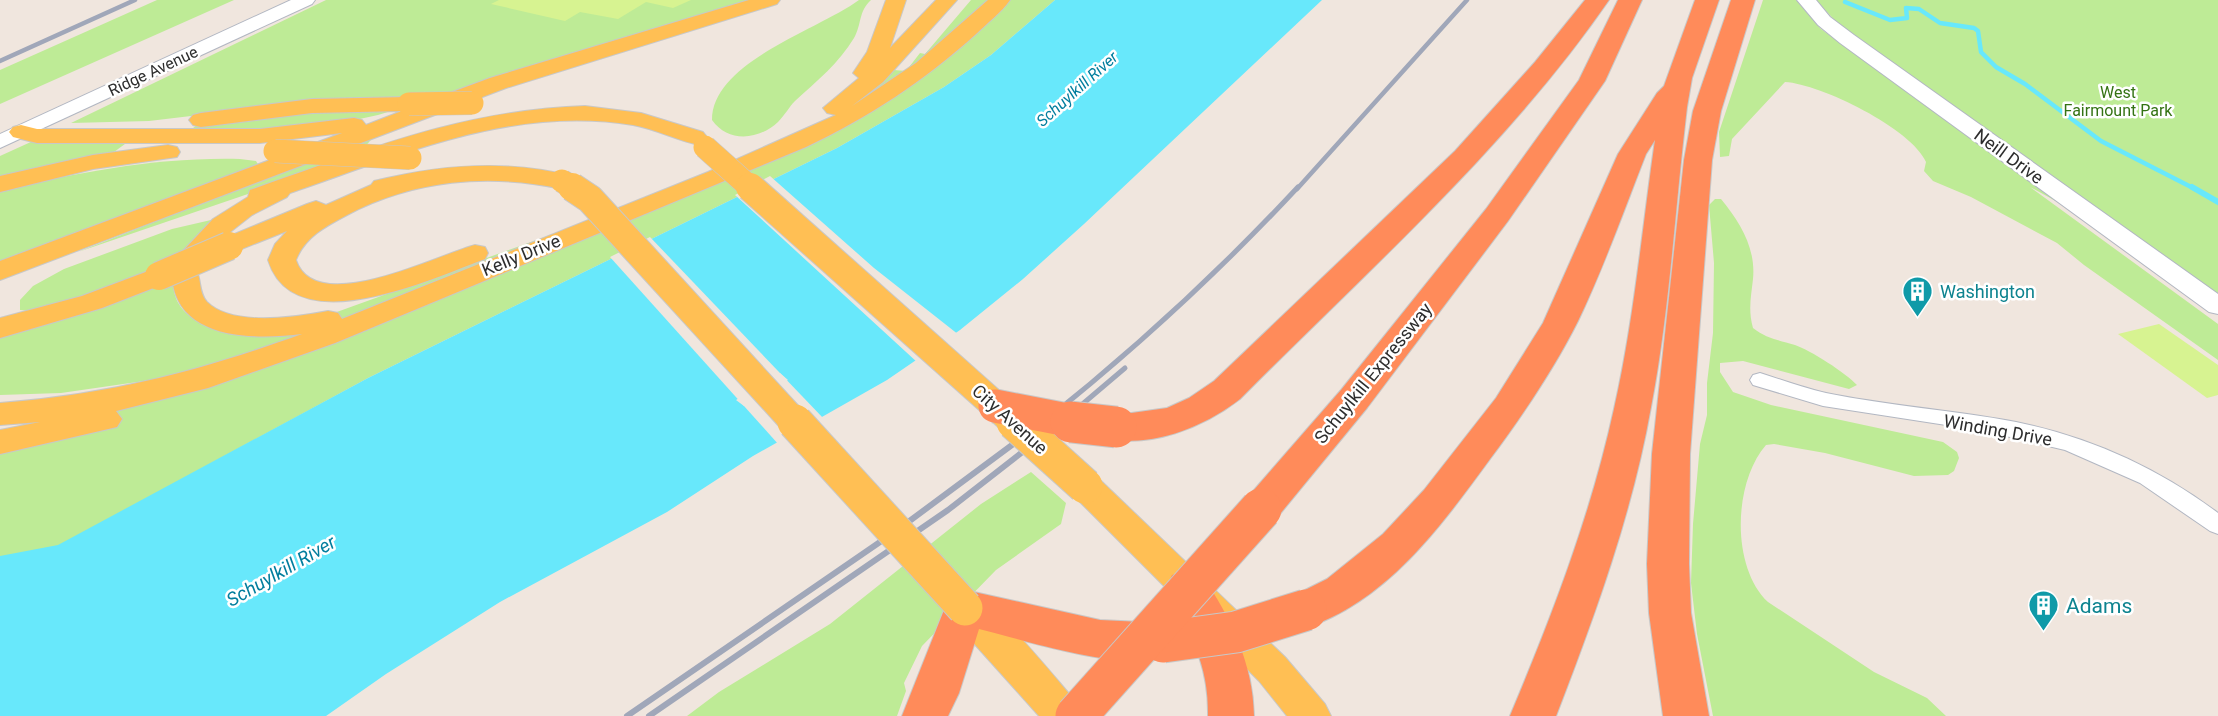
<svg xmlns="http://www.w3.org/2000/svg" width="2218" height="716" font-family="Roboto,sans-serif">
  <rect width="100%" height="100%" fill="#f0e6de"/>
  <!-- green -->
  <g fill="#beeb96">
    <polygon points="157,0 234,0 0,104 0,70"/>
    <polygon points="326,0 750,0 378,115 341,123 279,130 190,130 196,126 383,98 333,99 149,121 71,123"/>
    <path d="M859,0H871C858,12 862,24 854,38C839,63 817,81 795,101C789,107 785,115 778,122C759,140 728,143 712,120C712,62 818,30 859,0Z"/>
    <path d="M971,0H1055L991,55L944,87L837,148L368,378L0,578V434L30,430L151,380L61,393L0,395V336L88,296L32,311L20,310V300L33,286L64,269L172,229L211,220L214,221L173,280C173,303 184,314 203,325L334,313L578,225L792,138L854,105L894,70L906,71L920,53L925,54Z"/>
    <path d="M1763,0H1796L1821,29L2063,205L2030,187L2218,324V360L2084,265L2057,243L1971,197L1933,181L1924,171L1926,162C1912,129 1821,84 1785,82L1732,139L1729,156L1720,157L1719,132Z"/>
    <polygon points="1816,0 2218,0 2218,295 1838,24"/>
    <polygon points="375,135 364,148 336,164 78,252"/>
    <polygon points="33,141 129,141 114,152 0,178 0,156"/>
    <path d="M240,159L256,161L259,166L0,264V191C80,172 158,157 240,159Z"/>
    <path d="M1715,199H1721C1740,222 1756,248 1753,279C1751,297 1748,310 1753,328C1767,339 1779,340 1795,345C1810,350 1846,373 1857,385L1849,389L1743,361L1720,363V372L1733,392L1771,405L1943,442L1957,452L1959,458L1954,471L1948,475L1914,476L1825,453L1774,444L1766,445C1733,483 1731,567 1768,602L1874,672L1927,698L1946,716H1713L1697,634L1691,583L1693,524L1700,444L1707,415V383L1713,333L1714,263L1709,205Z"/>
    <polygon points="1031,472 1066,503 1061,524 996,570 922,646 904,683 906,691 897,716 687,716 719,692 830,624 981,504"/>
  </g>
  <!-- pitch -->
  <g fill="#d7f391">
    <polygon points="499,0 691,0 673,8 646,2 618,19 580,12 565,21 491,4"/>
    <polygon points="2159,324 2218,365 2218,395 2207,398 2118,334"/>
  </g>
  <!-- water -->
  <path fill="#68e8fb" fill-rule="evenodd" d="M1055,0H1322L1084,224L1023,279L960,330L887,380L753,456L667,512L500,602L386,674L326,716H0V556L58,545L368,378L837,148L944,87L991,55ZM780,373L788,380L744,406L736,400Z"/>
  <!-- pier -->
  <g fill="#f0e6de">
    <polygon points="770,176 874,268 959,335 918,363 735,195"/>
    <polygon points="650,237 824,419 779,445 610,257"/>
  </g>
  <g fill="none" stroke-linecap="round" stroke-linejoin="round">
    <!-- stream-far1 -->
    <polyline stroke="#68e8fb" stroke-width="4.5" points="1845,2 1890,20 1907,18 1906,8 1919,9 1940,23 1974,28 1978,31 1981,52 1996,67 2025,84 2101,141 2195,189"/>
    <!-- stream -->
    <polyline stroke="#68e8fb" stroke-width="6" points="2192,187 2218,202"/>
    <defs>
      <path id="street" d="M1760,373C1782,380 1804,388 1826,393C1889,406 1953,410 2016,422C2090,437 2158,468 2218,513V534L2210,531L2140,483L2065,450L1985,431L1823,406L1753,385L1750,380L1753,375Z"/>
      <g id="secondary">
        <polygon points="291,0 315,0 312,4 0,148 0,134"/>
        <polygon points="1797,0 1816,0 1830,17 1854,35 2218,294 2218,314 2209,312 1840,43 1818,25"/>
      </g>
      <g id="primary">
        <polygon points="749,0 780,0 777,4 506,88 0,280 0,261 342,133 260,143 37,143 13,137 9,132 13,127 21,125 37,129 260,129 354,118 362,120 366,125 402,111 312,113 201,127 193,125 189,120 193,115 201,113 312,99 409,97 417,99 420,104 490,78"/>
        <path d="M886,0H906L890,48L936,0H957L883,82L852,106L916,63L988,0H1010C1001,13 987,23 976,34C924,81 869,117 806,147L335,343L208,388L116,411L122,419L117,427L0,454V430L40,422L0,425V403C111,394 197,372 302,334C253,340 178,340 172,278L169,282L102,308L0,338V318L82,296L159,267L169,270L171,274L175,267L185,264L195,267C202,278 198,292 207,302C232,327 297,317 328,311L338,313L342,319L708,172L836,115L827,113L823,108L859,78L853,73L867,52Z"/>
        <path d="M585,106L641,113L703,132L707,137L703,142L695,144C674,139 655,129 633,125C512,105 402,155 290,193L287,197L252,215L220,240L307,204L316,201L326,205L371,185L374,181C439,165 506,159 571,176L575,181L571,186L562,189C488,173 414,180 347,215C326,226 305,237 296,260C315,318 437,255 475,245L485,247L488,253L485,259C431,279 294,343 268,260L275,244L287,231L229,254L220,252L216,246L218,242C207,253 203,262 185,258L182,252L213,219L248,197L250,190C364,151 462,110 585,106Z"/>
        <polygon points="168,145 177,147 180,152 177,157 93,169 0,192 0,176 93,155"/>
        <polygon points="1085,473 1097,477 1285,657 1325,704 1331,716 1287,716 1259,681 1073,495 1068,486 1073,477"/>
        <path d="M965,593C998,604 1052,675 1078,704L1084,716H1039L952,619L947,608L952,597Z"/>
      </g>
      <g id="highway">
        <path d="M1585,0H1609C1507,148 1366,272 1240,399C1204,427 1149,450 1103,437L1097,427L1103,417L1167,408L1189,398L1214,381L1455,151L1535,62Z"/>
        <polygon points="1618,0 1642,0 1605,81 1508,221 1367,408 1275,520 1261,524 1247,520 1241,509 1247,498 1341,390 1486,209 1579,80"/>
        <path d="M1695,0H1719L1692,78L1687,107C1675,207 1670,308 1651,407C1632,514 1595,615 1556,716H1510C1552,616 1591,515 1614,409C1634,321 1642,230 1655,140L1646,154C1624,210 1604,267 1578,321C1554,369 1522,416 1490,459C1441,526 1388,600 1306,628L1291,623L1285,610L1291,597L1327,579L1383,534L1424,490L1496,398L1543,323L1618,154L1657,93L1664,86Z"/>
        <polygon points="1731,0 1755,0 1721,111 1712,160 1690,454 1689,564 1691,613 1709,716 1663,716 1649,613 1647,564 1652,454 1684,160 1693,111"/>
        <path d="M1187,570L1202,575C1231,618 1253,663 1254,716H1208C1209,662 1189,633 1166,587L1172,575Z"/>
        <path d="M965,590L1100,620L1162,623L1178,629L1184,642L1178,655C1126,674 1033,642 979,629L959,693L948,716H902L950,595Z"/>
      </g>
    </defs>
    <!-- street casing -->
    <use href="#street" stroke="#b2b7c2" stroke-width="2"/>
    <!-- secondary casing -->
    <use href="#secondary" stroke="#b2b7c2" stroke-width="2"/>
    <!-- primary casing -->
    <use href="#primary" stroke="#c8c8c8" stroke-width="2"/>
    <!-- highway casing -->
    <use href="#highway" stroke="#c8c8c8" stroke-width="2"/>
    <!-- street -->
    <use href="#street" fill="#fff" fill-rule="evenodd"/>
    <!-- secondary -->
    <use href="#secondary" fill="#fff" fill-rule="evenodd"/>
    <!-- primary -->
    <use href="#primary" fill="#ffbf54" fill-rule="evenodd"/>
    <!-- highway -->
    <use href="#highway" fill="#ff8b5a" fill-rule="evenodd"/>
    <!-- rail-far2 -->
    <g stroke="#a0a7b9" stroke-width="4.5">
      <polyline points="0,61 135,0"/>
      <polyline points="1297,189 1467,0"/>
    </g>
    <!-- rail-far1 -->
    <g stroke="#a0a7b9" stroke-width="5">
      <path d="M1041,424C1133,351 1218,273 1298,187"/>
      <polyline points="1059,424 1125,368"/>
    </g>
    <!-- rail -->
    <g stroke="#a0a7b9" stroke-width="6">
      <polyline points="627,716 896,531 1043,422"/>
      <polyline points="649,716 948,510 1061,422"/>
    </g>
    <defs>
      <g id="primary-bridge-far2">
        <polyline points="409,104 472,103"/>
        <polyline points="705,147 752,189"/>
        <polyline points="275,151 410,158"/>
        <polyline points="562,181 575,189"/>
      </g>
      <g id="primary-bridge-far1">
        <polyline points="572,187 590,199 796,424"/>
        <polyline points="750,187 1016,424"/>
        <polyline points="159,276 229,246"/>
      </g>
      <g id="primary-bridge">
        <polyline points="795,422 965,608"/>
        <polyline points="1014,422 1085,486"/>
      </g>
      <polyline id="highway-bridge-far1" points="995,406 1088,424"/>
      <g id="highway-bridge">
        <polyline points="1071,422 1116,427"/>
        <polyline points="1163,642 1236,632 1306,610"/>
        <polyline points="1076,716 1261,509"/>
      </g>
    </defs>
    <!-- primary-bridge-far2 casing -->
    <use href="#primary-bridge-far2" stroke="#c8c8c8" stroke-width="24" stroke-linecap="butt"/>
    <!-- primary-bridge-far1 casing -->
    <use href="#primary-bridge-far1" stroke="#c8c8c8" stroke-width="30" stroke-linecap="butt"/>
    <!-- primary-bridge casing -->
    <use href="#primary-bridge" stroke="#c8c8c8" stroke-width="37" stroke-linecap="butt"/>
    <!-- highway-bridge-far1 casing -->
    <use href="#highway-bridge-far1" stroke="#c8c8c8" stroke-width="35" stroke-linecap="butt"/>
    <!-- highway-bridge casing -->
    <use href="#highway-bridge" stroke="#c8c8c8" stroke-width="43" stroke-linecap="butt"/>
    <!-- primary-bridge-far2 -->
    <use href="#primary-bridge-far2" stroke="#ffbf54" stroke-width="23"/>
    <!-- primary-bridge-far1 -->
    <use href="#primary-bridge-far1" stroke="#ffbf54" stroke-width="28"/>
    <!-- primary-bridge -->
    <use href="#primary-bridge" stroke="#ffbf54" stroke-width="35"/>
    <!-- highway-bridge-far1 -->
    <use href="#highway-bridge-far1" stroke="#ff8b5a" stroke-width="33"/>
    <!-- highway-bridge -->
    <use href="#highway-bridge" stroke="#ff8b5a" stroke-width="41"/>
  </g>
  <!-- icons -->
  <defs>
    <symbol id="building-pin" viewBox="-11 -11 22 30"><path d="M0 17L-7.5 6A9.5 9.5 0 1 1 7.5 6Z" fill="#0f9aa8" stroke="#fff"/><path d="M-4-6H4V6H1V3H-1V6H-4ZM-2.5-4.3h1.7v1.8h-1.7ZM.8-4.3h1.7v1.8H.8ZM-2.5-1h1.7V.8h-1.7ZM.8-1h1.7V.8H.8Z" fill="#fff"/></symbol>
  </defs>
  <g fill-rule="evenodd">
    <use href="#building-pin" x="1900" y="274" width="35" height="47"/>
    <use href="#building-pin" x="2026" y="588" width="35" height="47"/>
  </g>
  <g text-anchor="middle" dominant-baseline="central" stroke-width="5" stroke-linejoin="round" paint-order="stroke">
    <!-- far-street labels -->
    <g font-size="16" fill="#2d2d2d" stroke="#fff">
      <text transform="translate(153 71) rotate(-25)">Ridge Avenue</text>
    </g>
    <!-- far-water labels -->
    <g font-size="16" font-style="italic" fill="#027e9e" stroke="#fff">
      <text transform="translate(1077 89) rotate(-42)">Schuylkill River</text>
    </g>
    <!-- far-park labels -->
    <g font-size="16" fill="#347313" stroke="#fff">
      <text x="2118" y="92">West<tspan x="2118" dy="18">Fairmount Park</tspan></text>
    </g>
    <!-- street labels -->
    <g font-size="18" fill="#2d2d2d" stroke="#fff">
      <text transform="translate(2009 156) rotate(36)">Neill Drive</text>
      <text transform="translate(521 255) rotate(-22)">Kelly Drive</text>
      <text transform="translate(1373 373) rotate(-51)">Schuylkill Expressway</text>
      <text transform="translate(1010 419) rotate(42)">City Avenue</text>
      <text transform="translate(1998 430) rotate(10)">Winding Drive</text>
    </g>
    <!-- culture labels -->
    <g font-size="18" fill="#0d838f" stroke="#fff" text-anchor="start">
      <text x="1940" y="291">Washington</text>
    </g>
    <!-- water labels -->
    <g font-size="19" font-style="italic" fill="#027e9e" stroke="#fff">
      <text transform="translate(281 571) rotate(-30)">Schuylkill River</text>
    </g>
    <!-- near-culture labels -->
    <g font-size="21" fill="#0d838f" stroke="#fff" text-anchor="start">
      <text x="2066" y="606">Adams</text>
    </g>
  </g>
</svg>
